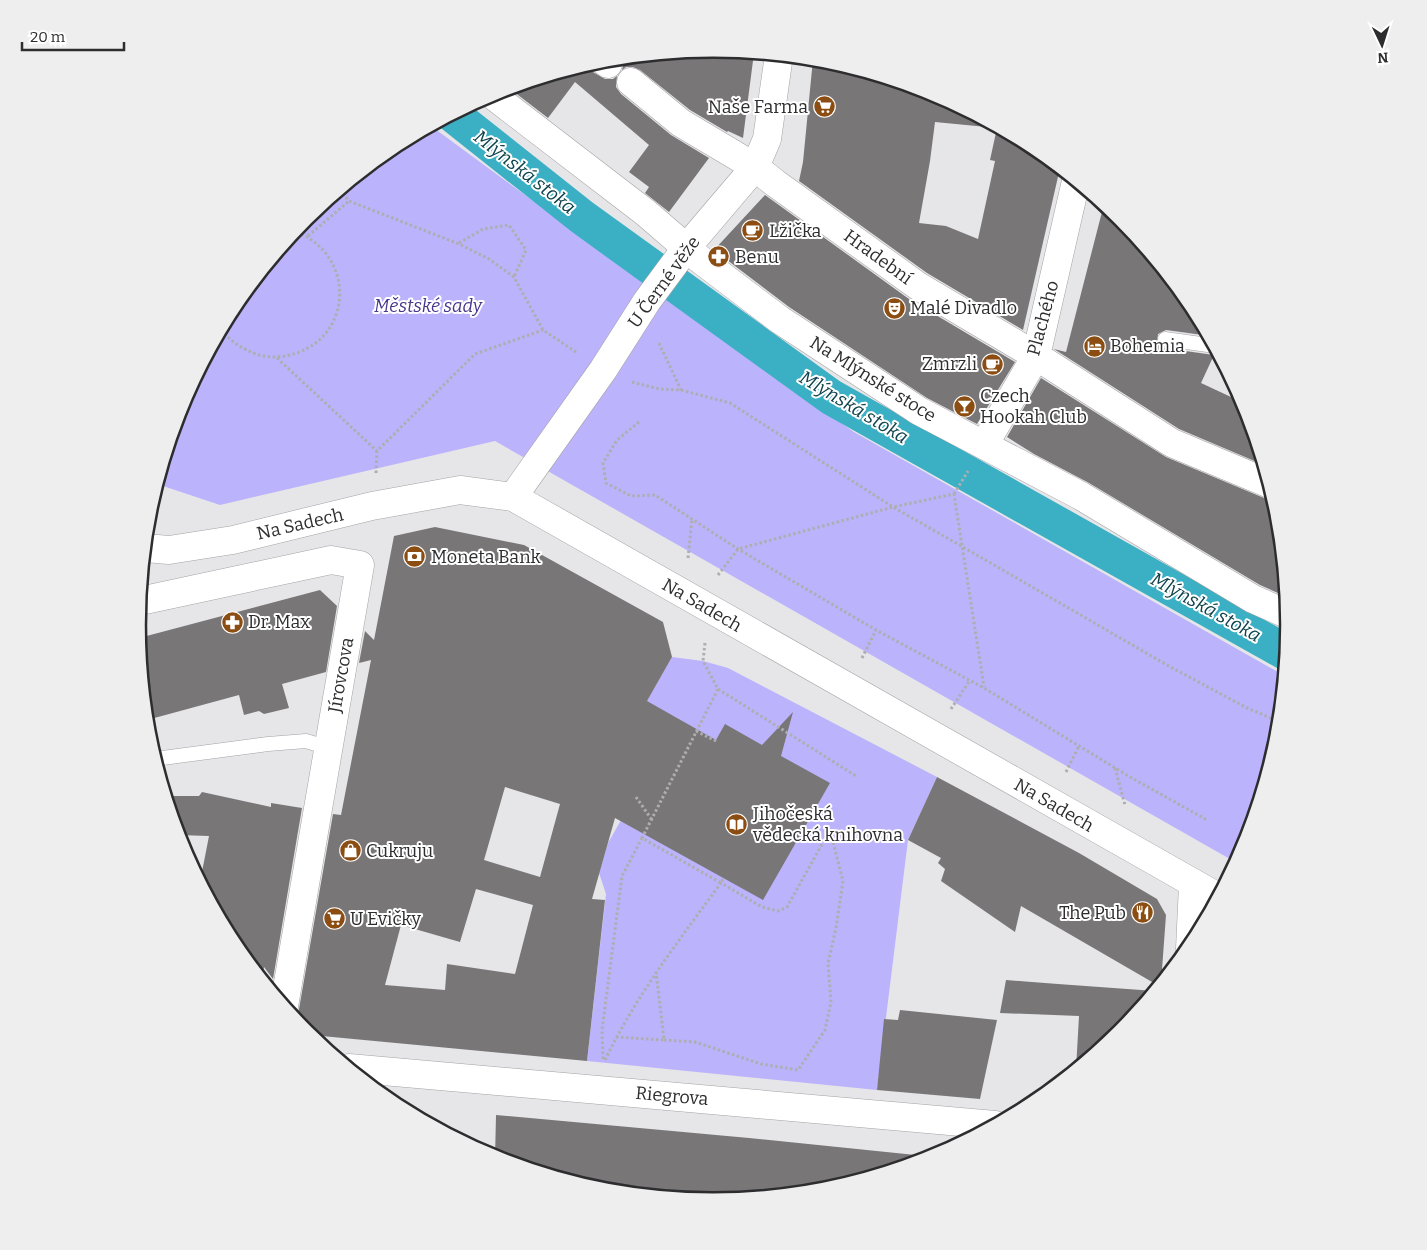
<svg xmlns="http://www.w3.org/2000/svg" width="1427" height="1250" font-family="Bitter,serif">
  <rect width="100%" height="100%" fill="#e6e6e9"/>
  <!-- green -->
  <g fill="#bbb3fc">
    <polygon points="431,126 695,320 854,432 1285,676 1279,738 1246,846 1237,863 495,441 220,505 157,484 181,404 235,305 306,217 394,146"/>
    <polygon points="672,657 703,661 728,668 937,777 908,840 877,1090 587,1061 606,894 599,873 608,843 679,719 646,702"/>
  </g>
  <g fill="none" stroke-linecap="round" stroke-linejoin="round">
    <!-- canal -->
    <polyline stroke="#3bb0c4" stroke-width="36" points="452,114 582,217 831,397 1287,653"/>
  </g>
  <!-- building -->
  <g fill="#797678" fill-rule="evenodd">
    <polygon points="714,49 754,53 743,138 728,131 727,132 690,110 640,70 633,67 626,67 622,70 623,66 622,58"/>
    <path d="M813,59L826,60L934,93L1034,146L1060,168L1023,330L927,273L799,181L803,162ZM935,122L997,128L990,160L995,161L978,239L946,226L919,223L930,161Z"/>
    <polygon points="588,64 593,72 605,79 613,79 617,76 616,87 621,94 671,135 709,158 669,212 645,193 649,187 629,172 649,145 575,82 548,118 509,88"/>
    <polygon points="765,195 909,299 1015,362 977,424 927,398 789,307 714,250"/>
    <polygon points="1104,204 1121,218 1193,305 1210,336 1166,330 1158,334 1157,343 1164,348 1214,355 1201,383 1246,404 1264,465 1179,429 1054,349 1066,352"/>
    <polygon points="1041,378 1166,457 1264,498 1274,499 1279,513 1287,597 1260,585 1089,483 1034,454 1007,437"/>
    <path d="M435,527L524,545L663,622L672,657L647,701L716,740L725,724L762,745L793,712L781,756L830,783L763,900L615,818L592,899L605,900L587,1061L311,1035L297,1014L299,1009L333,814L341,815L371,660L359,663L365,631L374,640L394,536ZM505,787L560,804L540,877L484,860ZM476,889L533,905L515,974L447,964L445,990L385,985L401,925L460,942Z"/>
    <polygon points="320,590 337,606 326,672 282,684 289,708 264,714 259,711 244,715 239,695 147,720 139,638"/>
    <polygon points="937,777 1079,853 1157,899 1166,915 1161,983 1159,986 1021,906 1015,932 941,881 945,869 938,863 941,858 908,840"/>
    <polygon points="202,792 271,807 271,803 302,808 273,979 264,967 262,979 234,945 200,882 209,836 178,835 166,796 199,796"/>
    <polygon points="1006,980 1058,984 1155,991 1121,1033 1076,1069 1079,1016 1000,1013"/>
    <polygon points="900,1010 997,1020 980,1099 877,1090 884,1019 898,1020"/>
    <polygon points="496,1115 749,1138 935,1157 826,1190 713,1201 601,1190 495,1158"/>
  </g>
  <g fill="none" stroke-linecap="round" stroke-linejoin="round">
    <defs>
      <g id="service">
        <polyline points="1165,339 1215,346"/>
        <polyline points="155,759 268,744 306,741 329,748"/>
      </g>
      <g id="minor">
        <polyline points="603,60 608,64"/>
        <polyline points="631,82 681,123 755,167 775,183 918,286 1036,356 1172,443 1270,484"/>
        <polyline points="491,94 646,213 697,257 780,320 919,411 1081,496 1253,599 1289,615"/>
        <polyline points="984,445 1036,356 1076,181"/>
        <polyline points="513,497 603,370 647,301 687,247 755,167 767,139 779,55"/>
        <polyline points="140,601 331,560 360,565 284,1006"/>
        <polyline points="1190,949 1193,885"/>
        <polyline points="349,1068 995,1125"/>
      </g>
      <polyline id="tertiary" points="145,548 169,550 233,540 372,506 460,490 513,497 1218,897"/>
    </defs>
    <!-- service casing -->
    <use href="#service" stroke="#a3a3a6" stroke-width="15"/>
    <!-- minor casing -->
    <use href="#minor" stroke="#a3a3a6" stroke-width="29"/>
    <!-- tertiary casing -->
    <use href="#tertiary" stroke="#a3a3a6" stroke-width="29"/>
    <!-- path -->
    <g stroke="#aeaeb1" stroke-width="3" stroke-dasharray="2.5 2.5" stroke-linecap="butt">
      <polyline points="339,190 349,201 459,244 489,259 514,277 543,330 576,352"/>
      <polyline points="308,236 349,201"/>
      <polyline points="459,243 483,229 509,225 526,250 514,277"/>
      <path d="M222,329C228,340 240,347 251,352C261,357 274,358 285,356C353,344 359,256 295,231"/>
      <polyline points="659,343 681,390"/>
      <polyline points="277,358 377,451"/>
      <polyline points="632,382 659,389 681,390 730,403 893,507 963,547 1167,665 1247,708 1280,722"/>
      <polyline points="639,422 617,440 603,463 606,483 631,496 655,495 738,549 876,630 984,688 1130,777 1207,820"/>
      <polyline points="376,473 377,451 475,354 543,330"/>
      <polyline points="954,494 968,471"/>
      <polyline points="688,558 692,519"/>
      <polyline points="718,575 738,549 893,507 954,494 984,687"/>
      <polyline points="705,643 703,661 718,689 642,838 721,883 724,877"/>
      <polyline points="862,658 876,630"/>
      <polyline points="718,689 856,776"/>
      <polyline points="951,709 970,680"/>
      <polyline points="696,731 716,741"/>
      <polyline points="1115,768 1125,805"/>
      <polyline points="1066,772 1079,746"/>
      <polyline points="636,797 652,820"/>
      <polyline points="816,807 833,819"/>
      <polyline points="616,1037 664,1040 656,972"/>
      <polyline points="664,1040 695,1042 761,1064 798,1070 825,1030 831,1002 828,963 836,928 843,881 830,830"/>
      <polyline points="603,1059 602,1030 622,876 642,838"/>
      <path d="M605,1060C636,996 679,940 721,883L762,907L778,911L787,907L830,830"/>
    </g>
    <!-- service -->
    <use href="#service" stroke="#fff" stroke-width="14"/>
    <!-- minor -->
    <use href="#minor" stroke="#fff" stroke-width="28"/>
    <!-- tertiary -->
    <use href="#tertiary" stroke="#fff" stroke-width="28"/>
  </g>
  <!-- icons -->
  <defs>
    <symbol id="supermarket-disc" viewBox="-11 -11 22 22"><circle r="9.5" fill="#8c4d13" stroke="#fff"/><path d="M-6-5.5h2.5l.6 2H6L4.5 2H-2.5L-4.4-4H-6ZM-1.5 3.2a1.3 1.3 0 1 0 .1 0ZM3 3.2a1.3 1.3 0 1 0 .1 0Z" fill="#fff"/></symbol>
    <symbol id="cafe-disc" viewBox="-11 -11 22 22"><circle r="9.5" fill="#8c4d13" stroke="#fff"/><path d="M-5.5-4.5H6V0H3Q3 3.5 0 3.5H-2.5Q-5.5 3.5-5.5 0ZM3-3.2v2h1.7v-2ZM-6 4.5H4V6H-6Z" fill="#fff"/></symbol>
    <symbol id="pharmacy-disc" viewBox="-11 -11 22 22"><circle r="9.5" fill="#8c4d13" stroke="#fff"/><path d="M-2-6h4v4h4v4h-4v4h-4v-4h-4v-4h4Z" fill="#fff"/></symbol>
    <symbol id="theatre-disc" viewBox="-11 -11 22 22"><circle r="9.5" fill="#8c4d13" stroke="#fff"/><path d="M-5-5.5Q0-4 5-5.5V0Q5 5 0 6Q-5 5-5 0ZM-3.3-2.5H-1v1.5H-3.3ZM1-2.5H3.3v1.5H1ZM-2.8 1Q0 5.5 2.8 1Z" fill="#fff"/></symbol>
    <symbol id="hotel-disc" viewBox="-11 -11 22 22"><circle r="9.5" fill="#8c4d13" stroke="#fff"/><path d="M-6-4.5h1.5V1H6V5H4.5V3h-9V5H-6ZM-4 0a1.8 1.8 0 1 1 3.6 0ZM.5 0V-2.5h3Q6-2.5 6 0Z" fill="#fff"/></symbol>
    <symbol id="bar-disc" viewBox="-11 -11 22 22"><circle r="9.5" fill="#8c4d13" stroke="#fff"/><path d="M-6-5H6L.8 .8V4.5H3.5V6h-7V4.5H-.8V.8Z" fill="#fff"/></symbol>
    <symbol id="bank-disc" viewBox="-11 -11 22 22"><circle r="9.5" fill="#8c4d13" stroke="#fff"/><path d="M-6-4H6V4H-6ZM0-2.3a2.3 2.3 0 1 0 0 4.6a2.3 2.3 0 1 0 0-4.6Z" fill="#fff"/></symbol>
    <symbol id="library-disc" viewBox="-11 -11 22 22"><circle r="9.5" fill="#8c4d13" stroke="#fff"/><path d="M-6-4Q-3-5.5-.7-3.5V5Q-3 3-6 4ZM6-4Q3-5.5 .7-3.5V5Q3 3 6 4Z" fill="#fff"/></symbol>
    <symbol id="shop-disc" viewBox="-11 -11 22 22"><circle r="9.5" fill="#8c4d13" stroke="#fff"/><path d="M-5-2.5h2.3a2.7 3.5 0 0 1 5.4 0H5L5.5 6h-11ZM-1.5-2.5h3a1.5 2.3 0 0 0-3 0Z" fill="#fff"/></symbol>
    <symbol id="restaurant-disc" viewBox="-11 -11 22 22"><circle r="9.5" fill="#8c4d13" stroke="#fff"/><path d="M-5-6h1v4h1v-4h1v4h1v-4h1v5L-1.5 .5V6h-2V.5L-5-1ZM5-6V6H3V1.5H1.5Q1.5-4 5-6Z" fill="#fff"/></symbol>
  </defs>
  <g fill-rule="evenodd">
    <use href="#supermarket-disc" x="812" y="94" width="25" height="25"/>
    <use href="#cafe-disc" x="740" y="218" width="25" height="25"/>
    <use href="#pharmacy-disc" x="706" y="244" width="25" height="25"/>
    <use href="#theatre-disc" x="882" y="296" width="25" height="25"/>
    <use href="#hotel-disc" x="1082" y="334" width="25" height="25"/>
    <use href="#cafe-disc" x="980" y="352" width="25" height="25"/>
    <use href="#bar-disc" x="952" y="394" width="25" height="25"/>
    <use href="#bank-disc" x="402" y="544" width="25" height="25"/>
    <use href="#pharmacy-disc" x="220" y="610" width="25" height="25"/>
    <use href="#library-disc" x="724" y="812" width="25" height="25"/>
    <use href="#shop-disc" x="338" y="838" width="25" height="25"/>
    <use href="#restaurant-disc" x="1130" y="900" width="25" height="25"/>
    <use href="#supermarket-disc" x="322" y="906" width="25" height="25"/>
  </g>
  <g text-anchor="middle" dominant-baseline="central" stroke-width="4" stroke-linejoin="round" paint-order="stroke">
    <!-- poi labels -->
    <g font-size="18" fill="#2d2d2f" stroke="#fff" text-anchor="start">
      <text x="808" y="107" text-anchor="end">Naše Farma</text>
      <text x="769" y="231">Lžička</text>
      <text x="735" y="257">Benu</text>
      <text x="910" y="308">Malé Divadlo</text>
      <text x="1110" y="346">Bohemia</text>
      <text x="977" y="364" text-anchor="end">Zmrzli</text>
      <text x="980" y="396">Czech<tspan x="980" dy="21">Hookah Club</tspan></text>
      <text x="431" y="557">Moneta Bank</text>
      <text x="248" y="622">Dr. Max</text>
      <text x="753" y="814">Jihočeská<tspan x="753" dy="21">vědecká knihovna</tspan></text>
      <text x="366" y="851">Cukruju</text>
      <text x="1126" y="913" text-anchor="end">The Pub</text>
      <text x="350" y="919">U Evičky</text>
    </g>
    <!-- street labels -->
    <g font-size="18" fill="#2d2d2f" stroke="#fff">
      <text transform="translate(878 257) rotate(36)">Hradební</text>
      <text transform="translate(664 282) rotate(-54)">U Černé věže</text>
      <text transform="translate(1043 318) rotate(-75)">Plachého</text>
      <text transform="translate(873 379) rotate(32)">Na Mlýnské stoce</text>
      <text transform="translate(300 524) rotate(-13)">Na Sadech</text>
      <text transform="translate(702 605) rotate(30)">Na Sadech</text>
      <text transform="translate(341 675) rotate(-80)">Jírovcova</text>
      <text transform="translate(1054 805) rotate(30)">Na Sadech</text>
      <text transform="translate(672 1096) rotate(5)">Riegrova</text>
    </g>
    <!-- park labels -->
    <g font-size="18" font-style="italic" fill="#48368b" stroke="#fff">
      <text x="428" y="306">Městské sady</text>
    </g>
    <!-- water labels -->
    <g font-size="19" font-style="italic" fill="#10434c" stroke="#fff">
      <text transform="translate(525 172) rotate(38)">Mlýnská stoka</text>
      <text transform="translate(854 407) rotate(31)">Mlýnská stoka</text>
      <text transform="translate(1206 607) rotate(29)">Mlýnská stoka</text>
    </g>
  </g>
  <!-- crop -->
  <path d="M0 0H1427V1250H0ZM146 625a567 567 0 1 1 1134 0a567 567 0 1 1-1134 0Z" fill="#eee" fill-rule="evenodd"/>
  <path fill="none" stroke="#2d2d2f" stroke-width="2.5" d="M146 625a567 567 0 1 1 1134 0a567 567 0 1 1-1134 0Z"/>
  <!-- north arrow -->
  <g transform="translate(1382 45) rotate(176)" stroke="#ffffff" stroke-width="4" paint-order="stroke">
  <path d="M0-4L9 19L0 12L-9 19Z" fill="#2d2d2f"/>
  <text y="-8" font-size="14" font-weight="bold" text-anchor="middle" fill="#2d2d2f">N</text>
  </g>
  <!-- scale -->
  <path d="M22 42v8h102v-8" fill="none" stroke="#2d2d2f" stroke-width="2.5"/>
  <text x="30" y="42" font-size="15" fill="#2d2d2f" stroke="#ffffff" stroke-width="4" paint-order="stroke">20 m</text>
</svg>
